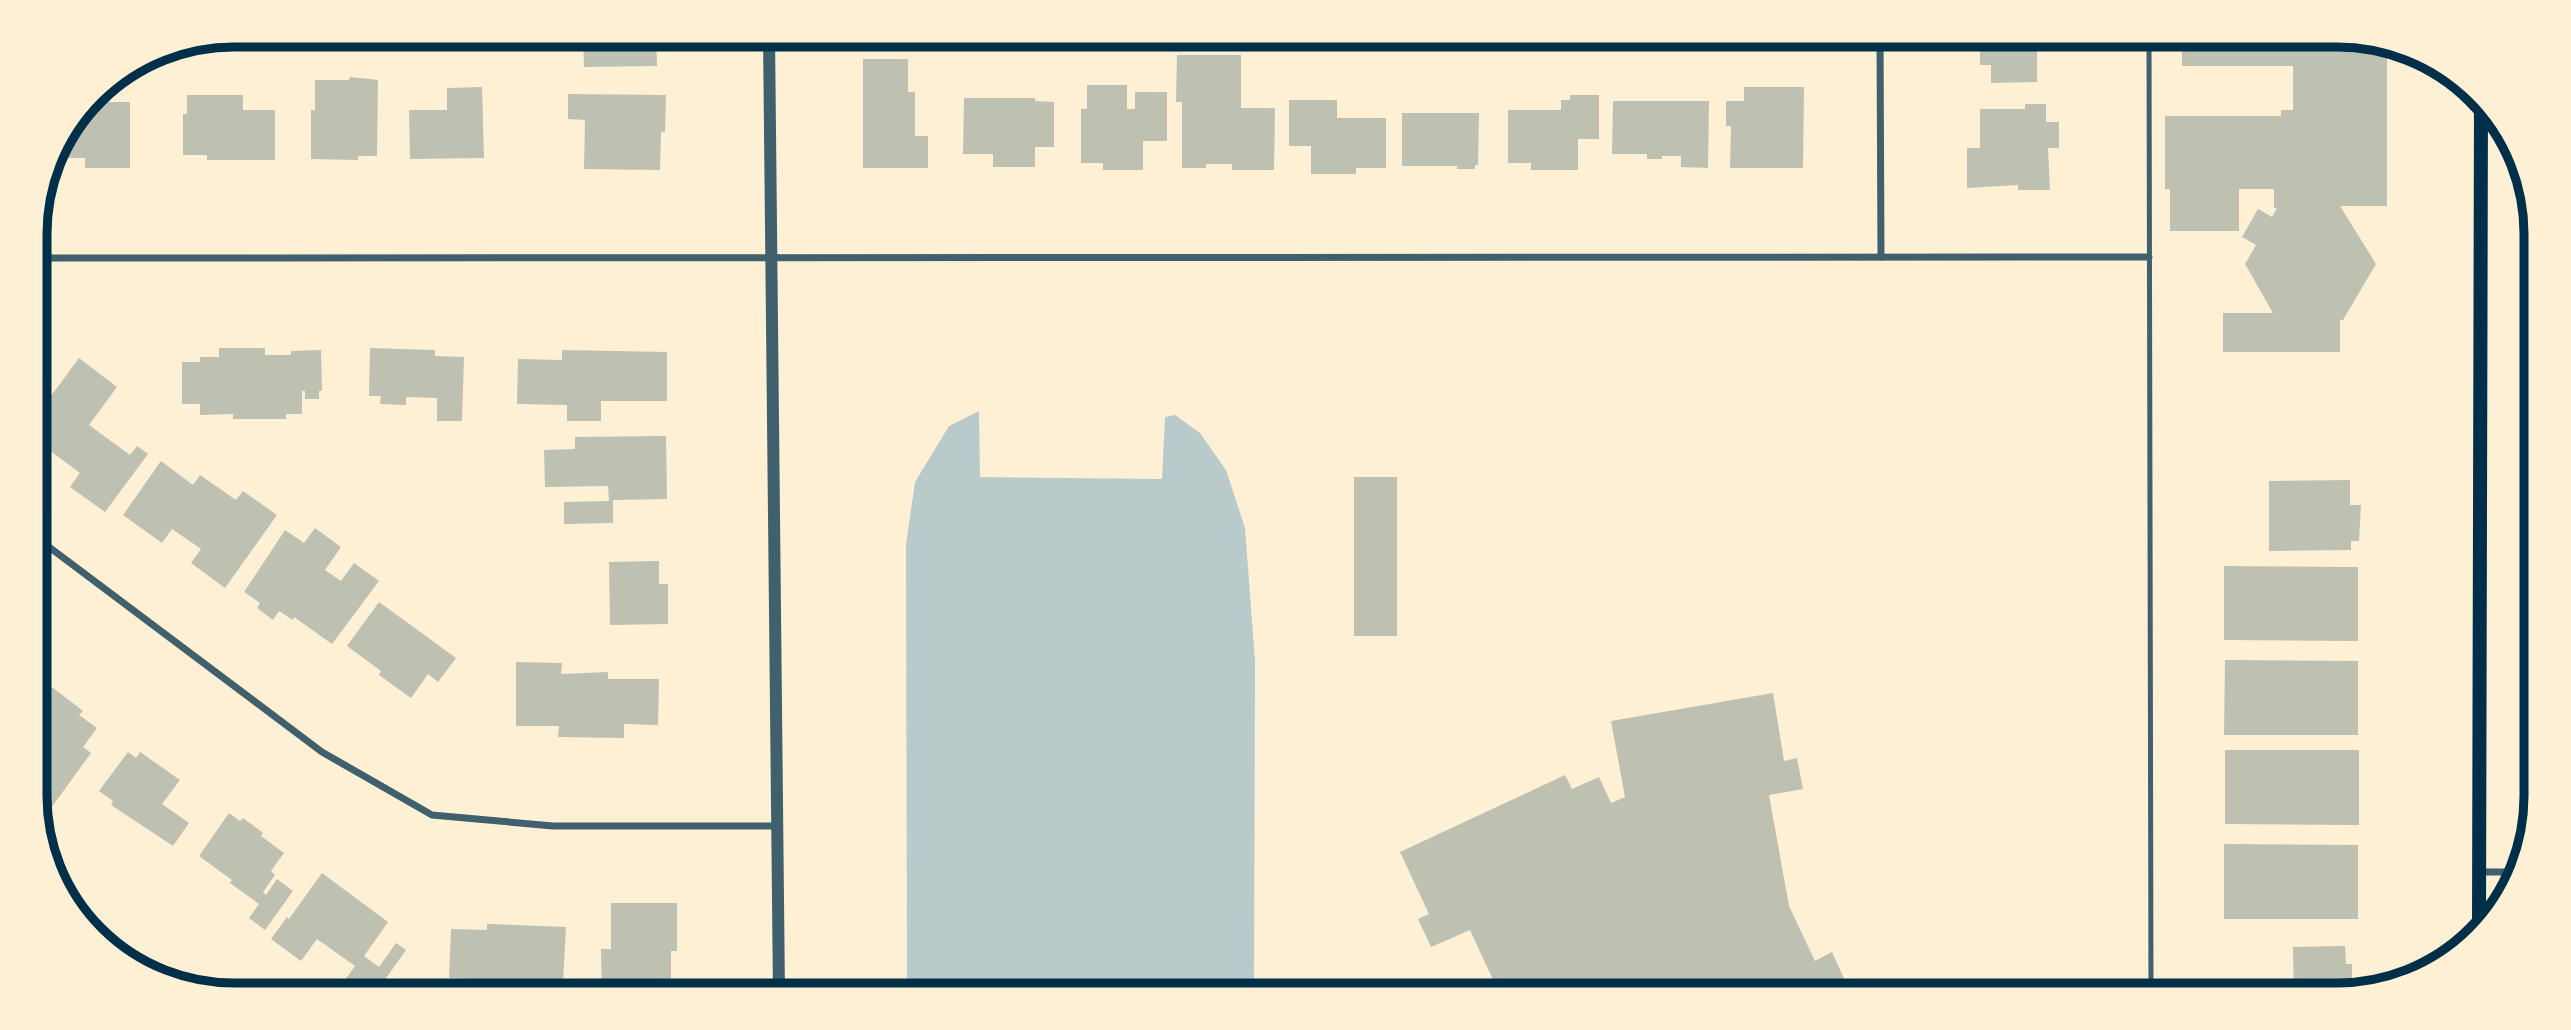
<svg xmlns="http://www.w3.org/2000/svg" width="2571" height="1030" font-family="Arial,sans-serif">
  <rect width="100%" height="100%" fill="#fdf0d5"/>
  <!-- green -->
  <polygon fill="#b9caca" points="979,411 980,477 1162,479 1165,417 1175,415 1200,433 1226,470 1245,528 1255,661 1254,995 907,995 906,545 915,482 949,426"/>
  <!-- building -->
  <g fill="#bec0b2">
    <polygon points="583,35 656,35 657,66 584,67"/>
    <polygon points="1980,35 2049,35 2049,48 2037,48 2037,82 1991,83 1991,65 1980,65"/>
    <polygon points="2182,35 2337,35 2387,43 2387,206 2340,206 2376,264 2343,320 2340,320 2340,352 2223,352 2223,313 2273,313 2245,264 2256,245 2242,237 2258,209 2272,217 2277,208 2274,208 2274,189 2239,189 2239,231 2170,231 2170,189 2165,189 2165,116 2281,116 2281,110 2293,110 2293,66 2182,66"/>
    <polygon points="1177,55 1241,55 1241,108 1275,108 1274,170 1232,170 1232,164 1206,164 1206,168 1182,168 1182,102 1176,102"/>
    <polygon points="863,59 908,59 908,92 915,92 915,136 928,136 928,168 863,168"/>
    <polygon points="350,77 378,80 377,156 358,156 358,160 311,159 311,110 315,110 315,80 349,80"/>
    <polygon points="1087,85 1127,85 1127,109 1135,109 1135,92 1167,92 1167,141 1143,141 1143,170 1103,170 1103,163 1081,163 1081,109 1087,109"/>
    <polygon points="482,87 484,158 410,159 409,110 447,110 447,88"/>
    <polygon points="1744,87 1804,87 1803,168 1730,168 1731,126 1726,126 1726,101 1744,101"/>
    <polygon points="568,94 666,95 665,132 661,132 660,170 584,169 585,120 568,119"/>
    <polygon points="187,95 243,95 243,110 275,110 275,160 207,160 207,155 183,155 183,114 187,114"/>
    <polygon points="1570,95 1599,95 1599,139 1578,139 1578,170 1531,170 1531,163 1508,163 1508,110 1561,110 1561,100 1570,100"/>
    <polygon points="964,98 1035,98 1035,101 1054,102 1054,147 1035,147 1035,167 993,167 993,154 963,154"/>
    <polygon points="1289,100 1337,100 1337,118 1386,118 1386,168 1356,168 1356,174 1311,174 1311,146 1289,146"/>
    <polygon points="1613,101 1709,101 1708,168 1681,167 1681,156 1662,156 1662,159 1647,159 1647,154 1612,154"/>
    <polygon points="99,102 130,102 130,168 85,168 85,158 53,158 56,146 87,105 99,105"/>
    <polygon points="2025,104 2046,104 2046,122 2059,122 2059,148 2048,148 2050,190 2018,190 2018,185 1967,188 1967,148 1980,148 1980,109 2025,109"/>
    <polygon points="1402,113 1479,113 1478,165 1475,165 1475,169 1457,169 1457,166 1402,166"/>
    <polygon points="219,348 265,348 265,355 291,355 291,351 321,350 322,391 319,391 319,399 305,399 305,391 302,391 302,414 286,414 286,419 233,419 233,414 200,415 200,404 182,404 182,362 200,362 200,357 219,357"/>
    <polygon points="370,348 435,350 435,356 464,357 462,421 437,421 437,398 406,397 406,405 380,404 381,396 369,396"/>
    <polygon points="562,350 667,352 667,401 601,401 601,421 567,421 567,405 517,404 518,359 562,360"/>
    <polygon points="79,358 117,387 89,425 130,455 137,446 148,454 105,512 70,487 80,473 37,441 37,415"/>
    <polygon points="666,436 667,499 613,500 613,523 564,524 564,502 609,501 608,486 545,487 544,450 575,449 575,437"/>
    <polygon points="161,461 193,485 200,475 236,500 243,491 277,515 225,588 191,563 201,549 172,529 162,543 123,515"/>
    <rect x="1354" y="477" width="43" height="159"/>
    <polygon points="2350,480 2350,505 2361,505 2359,541 2351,541 2351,550 2269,551 2269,481"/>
    <polygon points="315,528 341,547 325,570 341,581 354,563 379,581 332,644 294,617 293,620 279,611 273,620 257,608 260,603 244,592 285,530 304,543"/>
    <polygon points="659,561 659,584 668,584 668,624 610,625 609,562"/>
    <polygon points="2224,566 2358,567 2358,641 2224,640"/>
    <polygon points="379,602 456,658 438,682 428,674 411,698 379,675 381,671 347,646"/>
    <polygon points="2225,660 2358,661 2358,735 2224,735"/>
    <polygon points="516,662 562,663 561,674 608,672 608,679 659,679 658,725 624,724 624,738 558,737 559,726 516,726"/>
    <polygon points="38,686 47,693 52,687 83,711 79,715 97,728 83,747 91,753 43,819 39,816 38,766 48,753 38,746"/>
    <polygon points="1773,693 1784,761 1797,758 1803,789 1769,795 1789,906 1815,961 1832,952 1847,985 1830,993 1831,995 1500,995 1470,930 1431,947 1418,919 1429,914 1400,852 1565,775 1572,789 1599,777 1611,803 1625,797 1611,721"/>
    <polygon points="2225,750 2359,750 2359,825 2225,824"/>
    <polygon points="128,752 136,758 140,752 180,780 162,804 189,823 173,846 111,805 113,801 99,791"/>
    <polygon points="229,813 240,821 243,818 263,833 261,836 284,853 271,871 275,875 263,892 266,895 277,879 293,891 265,930 249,918 259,904 230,883 232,880 199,856"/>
    <polygon points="2224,844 2358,845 2358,919 2224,919"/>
    <polygon points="322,873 388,922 364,956 379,967 396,943 406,950 374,995 351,995 340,987 355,966 317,939 301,961 271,939 287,917 289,919"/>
    <polygon points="611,903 677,903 677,951 671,951 671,995 602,995 601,949 611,949"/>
    <polygon points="487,924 566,927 563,982 449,978 451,929 487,930"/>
    <polygon points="2345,946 2346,964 2352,964 2352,994 2294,995 2293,947"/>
  </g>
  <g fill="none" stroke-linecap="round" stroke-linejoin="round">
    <!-- service -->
    <polyline stroke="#3f606c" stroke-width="5" points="2149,35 2151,995"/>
    <!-- minor -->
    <g stroke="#3f606c" stroke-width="7">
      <polyline points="1880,35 1881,257"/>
      <polyline points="36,258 2149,257"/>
      <polyline points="37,538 322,752 432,815 553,826 777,826"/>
      <polyline points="2480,872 2517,872"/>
    </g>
    <!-- tertiary -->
    <polyline stroke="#3f606c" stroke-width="12" points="769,35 779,995"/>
    <!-- secondary -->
    <polyline stroke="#003049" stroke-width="14" points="2479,924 2481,99"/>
  </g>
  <!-- crop -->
  <path d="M0 0H2571V1030H0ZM234 47H2337A187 187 0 0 1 2524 234V796A187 187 0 0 1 2337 983H234A187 187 0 0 1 47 796V234A187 187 0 0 1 234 47Z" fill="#fdf0d5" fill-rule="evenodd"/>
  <path fill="none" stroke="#003049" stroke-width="9" d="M234 47H2337A187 187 0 0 1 2524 234V796A187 187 0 0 1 2337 983H234A187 187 0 0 1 47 796V234A187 187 0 0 1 234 47Z"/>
</svg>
